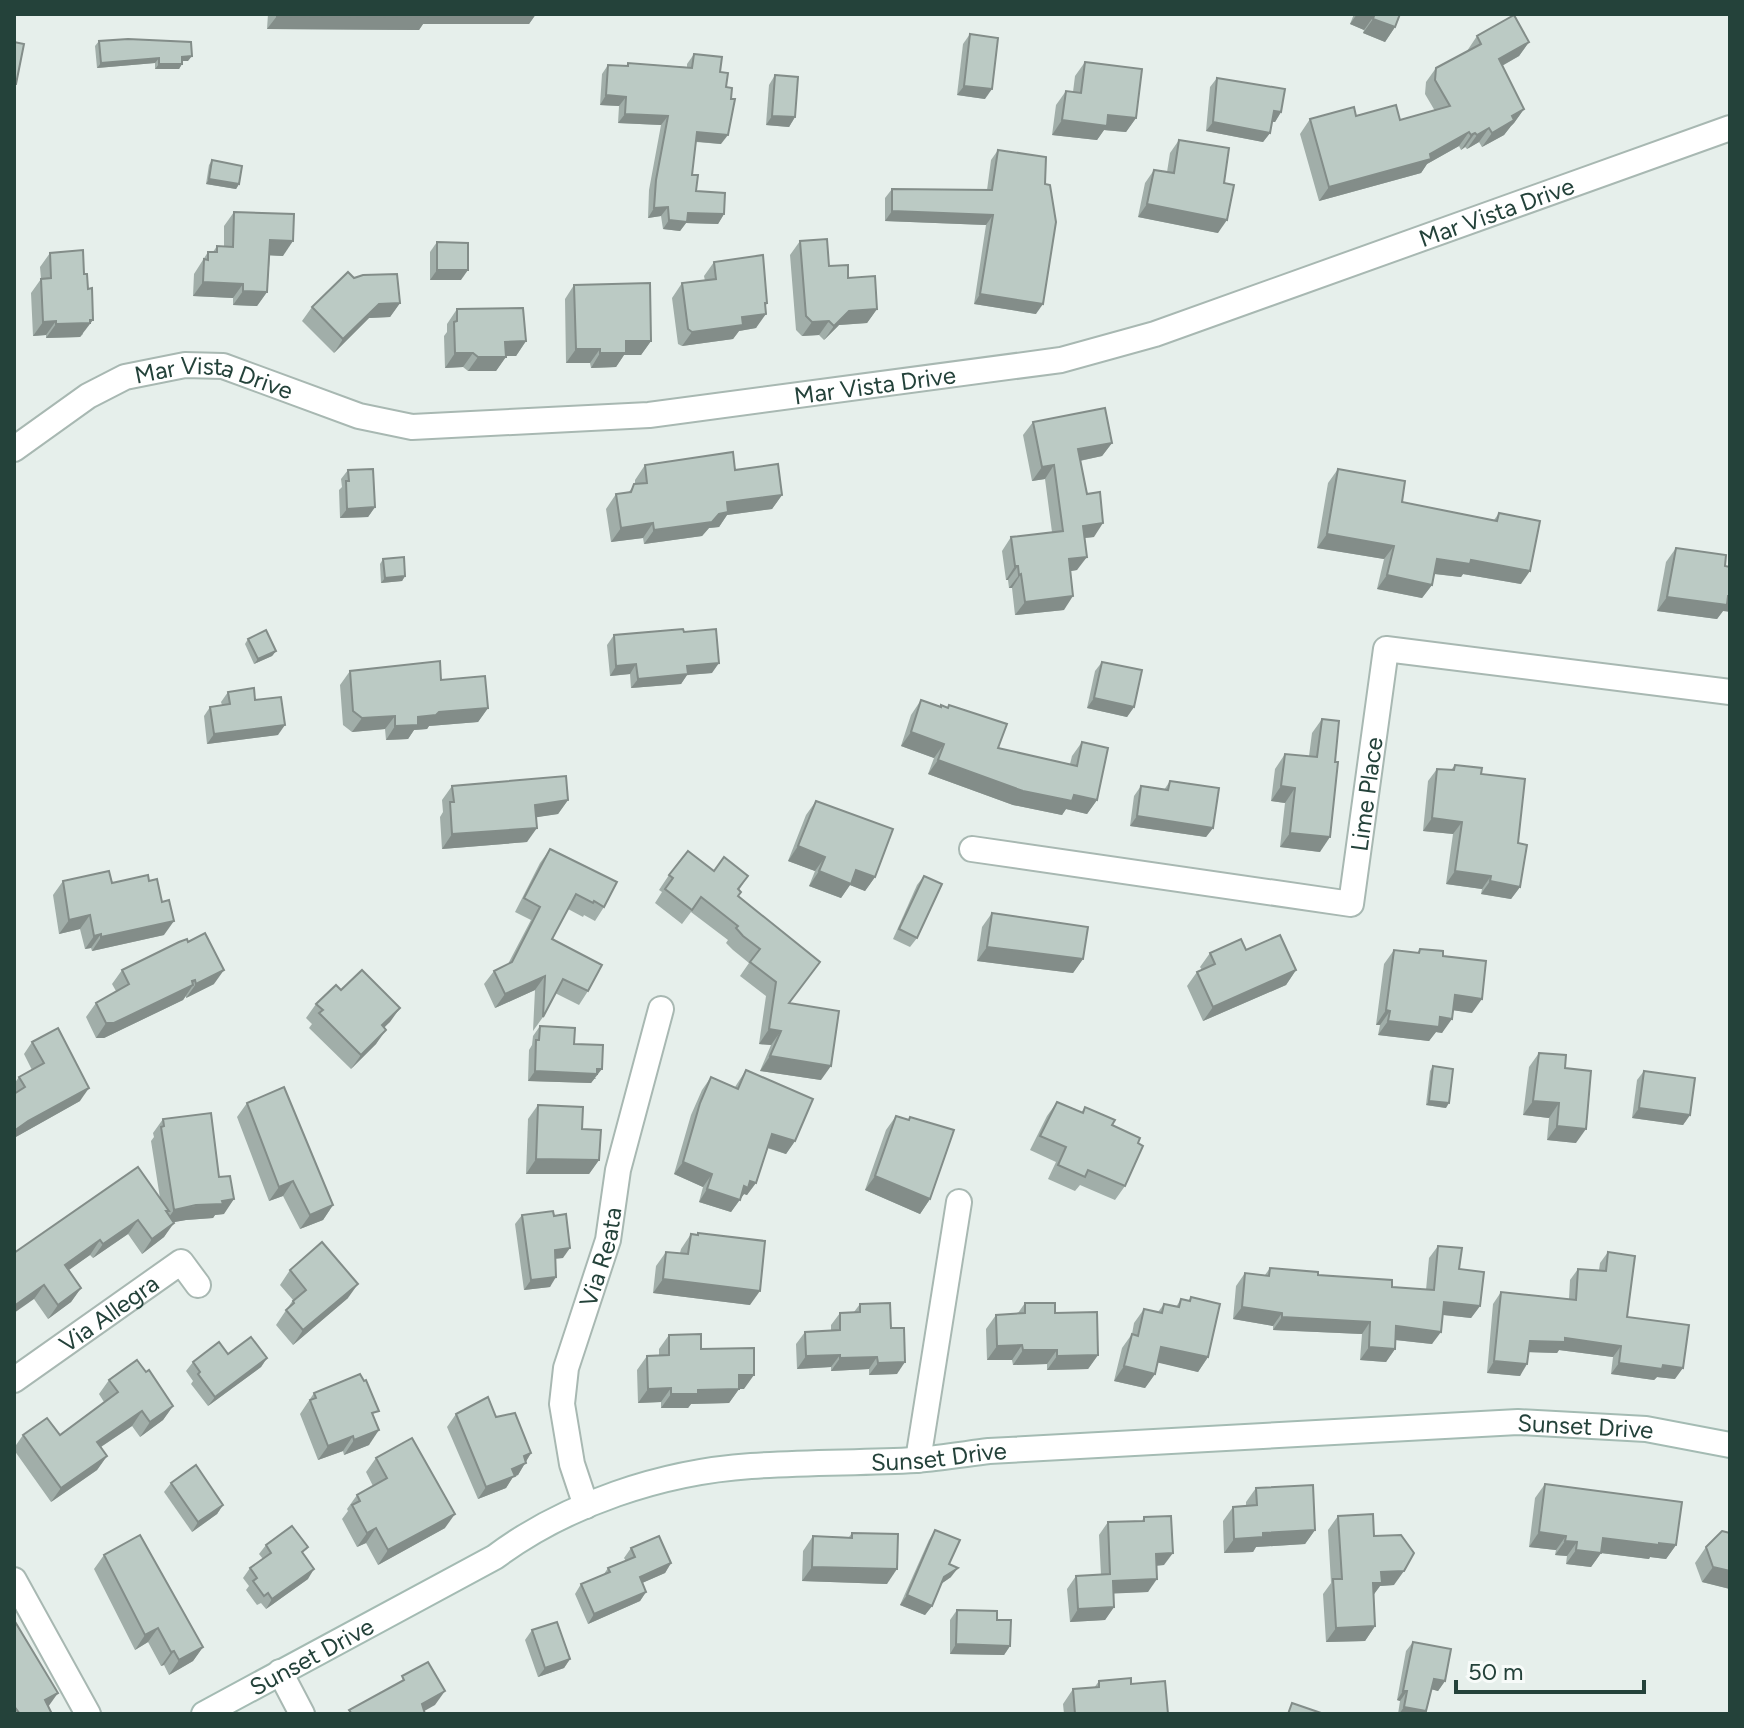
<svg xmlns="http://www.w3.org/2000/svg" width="1744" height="1728" font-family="Figtree,sans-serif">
  <rect width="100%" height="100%" fill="#e6efeb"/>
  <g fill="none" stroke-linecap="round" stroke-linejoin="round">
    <defs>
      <g id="minor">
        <path id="s1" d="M972,849L1351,904L1386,649L1730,692"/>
        <path id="s2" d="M14,1380L181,1262L198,1285"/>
        <polyline points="918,1460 959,1202"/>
        <path id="s3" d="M586,1506L572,1464L562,1404L566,1368L608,1240L618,1170L661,1009"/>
        <polyline points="14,1580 88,1714"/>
        <polyline points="280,1672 302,1714"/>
      </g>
      <g id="tertiary">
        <path id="s4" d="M14,449L88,396L125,377L185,365L223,366L359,416L412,427L649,415L1061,360L1155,334L1730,128"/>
      </g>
      <g id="secondary">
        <path id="s5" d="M204,1714L495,1557C566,1504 662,1472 751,1466C806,1462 861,1463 916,1460C940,1458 965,1454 989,1451L1518,1422L1646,1429L1730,1445"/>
      </g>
    </defs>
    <!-- minor casing -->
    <use href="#minor" stroke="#a8b8b2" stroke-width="28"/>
    <!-- tertiary casing -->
    <use href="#tertiary" stroke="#a8b8b2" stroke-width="28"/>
    <!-- secondary casing -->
    <use href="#secondary" stroke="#a4bbb3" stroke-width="28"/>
    <!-- minor -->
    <use href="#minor" stroke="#fff" stroke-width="24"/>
    <!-- tertiary -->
    <use href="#tertiary" stroke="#fff" stroke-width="24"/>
    <!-- secondary -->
    <use href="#secondary" stroke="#fff" stroke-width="24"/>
  </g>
  <!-- wall -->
  <g fill="#a1aea9">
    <polygon points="268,14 536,14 529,24 423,24 419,30 267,29"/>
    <polygon points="1354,14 1400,14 1395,27 1385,42 1363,33 1364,30 1350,24"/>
    <polygon points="970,34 985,99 957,95 963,44"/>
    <polygon points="1477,36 1529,42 1519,56 1502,66 1524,109 1514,123 1511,126 1504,135 1482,147 1479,142 1467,149 1465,147 1461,150 1459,146 1427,164 1421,173 1319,201 1300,134 1310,119 1356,116 1400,120 1435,111 1425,94 1426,82 1436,68 1467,51"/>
    <polygon points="99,41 188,61 182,61 182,64 179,69 155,69 155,63 97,68 95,46"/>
    <polygon points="694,54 720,72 721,144 696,142 692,175 696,191 724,214 718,224 686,223 680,231 663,229 661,216 648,218 649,190 661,125 618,123 619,106 600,105 602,74 608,65 626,66 628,63 687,67 687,64"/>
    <polygon points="1085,62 1136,118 1126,132 1104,130 1097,140 1052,135 1056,105 1066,91 1073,92 1075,76"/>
    <polygon points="775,75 795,117 789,127 766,125 769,85"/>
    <polygon points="1217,78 1281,112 1275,122 1272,122 1270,133 1263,142 1206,131 1210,87"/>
    <polygon points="1179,140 1224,183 1218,233 1138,217 1145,183 1154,170 1167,172 1170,153"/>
    <polygon points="998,150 1036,314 974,304 986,225 885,221 885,198 892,189 987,190 991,160"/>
    <polygon points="212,160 239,184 236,189 206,184 209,165"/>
    <polygon points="234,212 283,256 270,255 267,292 257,306 233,305 233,298 193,296 194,274 208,252 213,252 217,246 224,246 224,226"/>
    <polygon points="800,241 829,266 848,278 877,309 867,323 839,325 824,340 819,335 802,336 796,330 790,255"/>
    <polygon points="437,242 461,280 430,280 430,252"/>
    <polygon points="50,253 83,334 80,337 46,338 46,335 33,336 31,293 41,279 40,267"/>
    <polygon points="714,262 767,303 756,328 739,331 733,339 682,346 678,344 672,298 682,283 705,281 704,276"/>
    <polygon points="354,278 400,303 390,317 369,318 334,353 302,321 312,307"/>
    <polygon points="574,285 651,341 641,355 624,355 616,367 591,368 590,363 566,363 565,299"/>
    <polygon points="457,309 526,341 516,356 506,356 496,371 468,371 463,367 445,368 444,336 447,332 447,324"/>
    <polygon points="1033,422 1112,443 1102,456 1080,461 1094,537 1085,538 1077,570 1070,571 1064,610 1015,615 1012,588 1009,588 1008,580 1006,580 1002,551 1011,537 1052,532 1045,479 1032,481 1023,435"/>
    <polygon points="645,465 735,470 782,495 772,509 727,515 719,527 709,528 702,536 644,544 643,538 611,542 606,509 616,494 628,493 635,484 635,480"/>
    <polygon points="1338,469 1402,502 1494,520 1499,513 1521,584 1463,574 1461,577 1434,574 1432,585 1422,598 1377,589 1384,559 1317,548 1328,483"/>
    <polygon points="348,470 375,507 368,517 340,518 339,490 342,487 341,479"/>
    <polygon points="1676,548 1725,566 1723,611 1717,619 1657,611 1666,562"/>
    <polygon points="383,559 405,576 402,581 381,583 380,564"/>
    <polygon points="684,632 712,673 687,675 681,684 631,688 630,674 610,676 607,645 614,635"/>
    <polygon points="248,639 276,651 272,656 254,664 245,644"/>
    <polygon points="1102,662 1134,707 1127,717 1087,708 1095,671"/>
    <polygon points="350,671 441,680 488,708 478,722 429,726 427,729 414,730 408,739 386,740 385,729 352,732 343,725 340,685"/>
    <polygon points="228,692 255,700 278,735 207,744 204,716 210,707 222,705 221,702"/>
    <polygon points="921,700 998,748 1070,764 1072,756 1082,742 1097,800 1087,814 1066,809 1062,815 1013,805 928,774 934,758 901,746 911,715"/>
    <polygon points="1322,719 1320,852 1280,847 1285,803 1271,801 1275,769 1285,754 1309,756 1312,733"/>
    <polygon points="1455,765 1481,774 1518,843 1520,887 1511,899 1481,894 1482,889 1446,884 1453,834 1423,831 1428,781 1437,769 1451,770"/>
    <polygon points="1170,781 1213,828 1206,837 1130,826 1134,796 1141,786 1164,790"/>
    <polygon points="452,786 568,800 558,814 536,817 527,842 442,849 440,817 443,812 442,800"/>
    <polygon points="816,801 875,877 865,891 850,885 841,898 809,886 815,871 788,861 806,815"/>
    <polygon points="550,849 604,907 595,921 584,915 583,917 568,909 552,939 588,991 579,1005 555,993 543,1017 533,1031 535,990 495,1008 484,984 494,971 508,964 531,920 515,912 540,863"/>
    <polygon points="714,871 748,876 739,890 738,896 820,962 789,1003 821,1080 760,1071 771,1045 759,1044 766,996 740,976 749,963 733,950 726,943 728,940 691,912 682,924 655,903 662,892 659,890 669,875"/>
    <polygon points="924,876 917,938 910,947 893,939 917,885"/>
    <polygon points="63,881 112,883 164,935 92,951 91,948 85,949 80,929 59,934 53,895"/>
    <polygon points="992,913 1083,959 1073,973 977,961 982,927"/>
    <polygon points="179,942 214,984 186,998 186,996 183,1000 104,1038 96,1038 86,1017 96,1003 116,991 112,984 122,970"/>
    <polygon points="1420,949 1443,956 1472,1013 1453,1010 1442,1033 1436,1032 1429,1041 1378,1035 1380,1025 1376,1025 1384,964 1394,950 1417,953"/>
    <polygon points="1210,953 1296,970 1286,985 1203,1021 1187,986 1197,972 1202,970 1200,967"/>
    <polygon points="341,990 400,1008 384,1028 376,1044 351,1069 309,1028 312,1024 306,1018 316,1004"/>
    <polygon points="540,1026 574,1044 596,1079 594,1079 591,1083 528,1081 529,1050 532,1045 533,1036"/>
    <polygon points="32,1042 80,1101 14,1138 14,1084 19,1077 32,1070 24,1054"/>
    <polygon points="1539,1053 1565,1068 1576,1143 1547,1140 1549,1118 1523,1115 1529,1067"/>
    <polygon points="1433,1066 1446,1108 1426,1105 1430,1071"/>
    <polygon points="746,1070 795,1141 786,1154 767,1148 747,1195 744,1194 731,1212 699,1202 703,1187 674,1174 691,1115 702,1090 711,1077 735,1087"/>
    <polygon points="1644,1071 1690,1115 1683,1125 1632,1118 1637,1080"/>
    <polygon points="1057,1102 1081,1113 1085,1107 1112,1125 1125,1186 1115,1200 1080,1185 1075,1191 1048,1179 1056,1162 1030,1150 1047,1116"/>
    <polygon points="247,1103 333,1205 323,1220 300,1229 283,1196 269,1201 237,1117"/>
    <polygon points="538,1105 582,1129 599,1160 589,1174 526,1174 528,1119"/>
    <polygon points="896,1116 908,1120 910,1117 930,1199 920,1214 865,1190 886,1130"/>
    <polygon points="163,1119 224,1214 215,1215 213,1218 186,1220 173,1222 164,1237 142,1254 128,1234 93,1258 90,1255 68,1270 81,1288 71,1302 48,1319 34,1299 14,1253 160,1198 151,1141 154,1137 153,1133"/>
    <polygon points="522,1215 554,1216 563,1258 555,1259 550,1287 524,1290 515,1224"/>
    <polygon points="698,1233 750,1305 653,1293 656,1266 666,1252 680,1253 681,1249 691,1234 696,1235"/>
    <polygon points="1438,1246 1459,1269 1480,1306 1471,1318 1443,1315 1432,1344 1395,1340 1395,1349 1386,1362 1360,1360 1362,1334 1273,1330 1273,1326 1233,1319 1236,1286 1245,1273 1265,1275 1270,1268 1392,1287 1426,1290 1429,1258"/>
    <polygon points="1608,1252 1627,1317 1675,1379 1657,1377 1654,1380 1611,1374 1613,1357 1559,1350 1557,1353 1529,1352 1520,1376 1487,1373 1493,1304 1501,1292 1569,1299 1570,1280 1578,1269 1599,1270 1600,1263"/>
    <polygon points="290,1270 348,1298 293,1345 276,1325 293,1300 280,1285"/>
    <polygon points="1191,1297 1208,1357 1198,1372 1158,1362 1155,1374 1145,1388 1114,1381 1122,1348 1132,1334 1134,1323 1144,1309 1158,1312 1164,1304 1176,1307 1181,1299 1189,1301"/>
    <polygon points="1025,1303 1055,1313 1098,1355 1088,1369 1047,1370 1047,1364 1013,1365 1012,1360 987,1360 986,1329 996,1315 1018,1313"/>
    <polygon points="860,1304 891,1328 897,1374 869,1375 869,1369 831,1371 831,1367 797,1369 796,1344 805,1332 831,1331 831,1325 840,1313 854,1312"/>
    <polygon points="669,1335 701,1349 744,1389 739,1389 729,1403 691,1404 688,1408 661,1408 661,1402 638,1403 637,1370 647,1356 659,1355 659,1349"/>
    <polygon points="228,1354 267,1358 261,1367 208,1406 191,1384 193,1381 186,1371 193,1362"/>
    <polygon points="146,1372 173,1406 163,1420 140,1437 132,1426 101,1447 107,1456 97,1470 51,1502 14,1450 14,1448 23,1435 60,1435 104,1402 99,1394 109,1380"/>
    <polygon points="314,1393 374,1418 369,1445 344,1455 343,1451 318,1460 300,1414"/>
    <polygon points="456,1414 496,1417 531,1453 518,1475 513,1477 506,1488 478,1499 447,1427"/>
    <polygon points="376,1458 445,1528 378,1565 366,1543 357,1547 342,1519 348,1511 347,1509 357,1495 373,1486 366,1472"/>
    <polygon points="171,1483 223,1505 217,1514 192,1532 164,1492"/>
    <polygon points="1545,1484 1676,1545 1666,1559 1650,1557 1649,1559 1601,1553 1591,1567 1566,1564 1567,1556 1555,1555 1556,1550 1529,1547 1535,1498"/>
    <polygon points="1256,1488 1315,1530 1305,1544 1256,1547 1253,1552 1224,1553 1223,1521 1233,1507 1246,1506 1246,1502"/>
    <polygon points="1338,1516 1374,1536 1394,1585 1380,1586 1373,1595 1375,1626 1365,1641 1326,1642 1323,1594 1331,1583 1328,1530"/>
    <polygon points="1144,1517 1164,1565 1156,1566 1148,1592 1113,1593 1114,1607 1105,1620 1070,1622 1067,1589 1076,1576 1101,1575 1099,1535 1108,1522 1142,1521"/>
    <polygon points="935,1530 949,1564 951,1577 941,1584 932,1606 925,1615 900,1605 929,1540"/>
    <polygon points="852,1533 887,1584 802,1581 803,1551 813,1536 849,1537"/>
    <polygon points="266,1545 304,1554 308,1579 266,1609 261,1603 257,1605 246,1590 249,1586 243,1578 250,1568 263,1559 259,1554"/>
    <polygon points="1706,1547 1730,1589 1702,1582 1695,1563"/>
    <polygon points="631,1548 671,1563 665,1573 642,1583 646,1592 640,1601 588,1624 575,1594 581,1584 604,1574 608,1568 626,1561 624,1558"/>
    <polygon points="104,1555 203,1647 193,1661 169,1675 164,1665 161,1666 148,1642 135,1650 94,1569"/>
    <polygon points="957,1610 1010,1646 1004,1655 950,1654 950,1620"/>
    <polygon points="14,1620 48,1707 52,1714 14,1714"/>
    <polygon points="532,1630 570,1659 564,1668 538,1677 525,1640"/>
    <polygon points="1413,1642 1445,1681 1438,1691 1431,1689 1426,1711 1424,1714 1398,1714 1400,1701 1397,1700 1406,1651"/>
    <polygon points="1099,1681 1131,1684 1168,1714 1064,1714 1063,1704 1073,1689 1094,1688"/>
  </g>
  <!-- shaded-wall -->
  <g fill="#838d89">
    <polygon points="426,14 536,14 529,24 423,24 419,30 267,29 277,16"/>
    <polygon points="1357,14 1371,14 1374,16 1364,30 1350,24"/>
    <polygon points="1373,19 1395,27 1385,42 1363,33"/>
    <polygon points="1529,42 1519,56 1489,73 1499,59"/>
    <polygon points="192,56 188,61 179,61 182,57"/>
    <polygon points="159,58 155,63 97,68 101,63"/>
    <polygon points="159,64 182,64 179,69 155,69"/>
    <polygon points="964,86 992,89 985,99 957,95"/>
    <polygon points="606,95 626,97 619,106 600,105"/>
    <polygon points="1524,109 1514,123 1511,126 1504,135 1482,147 1492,133 1512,116"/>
    <polygon points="1274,111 1281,112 1275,122 1267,121"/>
    <polygon points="625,114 668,116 661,125 618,123"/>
    <polygon points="1108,115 1136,118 1126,132 1104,130 1097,140 1052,135 1062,120"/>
    <polygon points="772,116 795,117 789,127 766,125"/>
    <polygon points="1213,122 1270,133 1263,142 1206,131"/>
    <polygon points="1489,128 1479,142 1467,149 1477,135"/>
    <polygon points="697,132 728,135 721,144 690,141"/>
    <polygon points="1469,132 1459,146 1427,164 1421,173 1319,201 1329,187 1430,154"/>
    <polygon points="1475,133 1465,147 1461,150 1471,135"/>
    <polygon points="209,179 239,184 236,189 206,184"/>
    <polygon points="1147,204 1227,220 1218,233 1138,217"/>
    <polygon points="668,207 661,216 648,218 654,208"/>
    <polygon points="892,211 993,215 986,225 885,221"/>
    <polygon points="688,213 724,214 718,224 686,223 680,231 663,229 669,220"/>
    <polygon points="270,240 293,241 283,256 260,255"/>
    <polygon points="437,270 468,270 461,280 430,280"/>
    <polygon points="203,282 243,284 233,298 193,296"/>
    <polygon points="243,291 267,292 257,306 233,305"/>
    <polygon points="980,294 1043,304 1036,314 974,304"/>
    <polygon points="400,303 390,317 369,318 334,353 343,339 379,304"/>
    <polygon points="765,303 767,303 758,315 766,314 756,328 739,331 733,339 682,346 692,332 742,317"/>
    <polygon points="877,309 867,323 839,325 824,340 834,326 849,311"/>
    <polygon points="90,320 93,320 80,337 46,338 56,324"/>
    <polygon points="56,321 46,335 33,336 43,322"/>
    <polygon points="829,321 819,335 802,336 812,322"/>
    <polygon points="526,341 516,356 495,356 505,342"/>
    <polygon points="626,341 651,341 641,355 624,355 616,367 591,368 600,353"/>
    <polygon points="576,349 600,349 590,363 566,363"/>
    <polygon points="455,353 473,353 463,367 445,368"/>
    <polygon points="478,357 506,357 496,371 468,371"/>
    <polygon points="1112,443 1102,456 1069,463 1078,449"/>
    <polygon points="1054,465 1045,479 1032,481 1042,467"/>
    <polygon points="782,495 772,509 727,515 719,527 709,528 702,536 644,544 654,530 727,502"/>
    <polygon points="375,507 368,517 340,518 347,509"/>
    <polygon points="653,523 643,538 611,542 621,528"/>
    <polygon points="1103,523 1094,537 1074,539 1083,526"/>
    <polygon points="1327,534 1394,546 1384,559 1317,548"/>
    <polygon points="1087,557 1077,570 1059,573 1069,559"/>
    <polygon points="1437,559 1471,560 1530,571 1521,584 1463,574 1461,577 1427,573"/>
    <polygon points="1015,566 1018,566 1008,580 1006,580"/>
    <polygon points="1021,574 1012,588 1009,588 1019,575"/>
    <polygon points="1387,575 1432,585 1422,598 1377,589"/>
    <polygon points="405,576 402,581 381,583 385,578"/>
    <polygon points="1073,596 1064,610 1015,615 1025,602"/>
    <polygon points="1730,596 1730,612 1723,611 1717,619 1657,611 1667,597"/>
    <polygon points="276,651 272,656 254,664 258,659"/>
    <polygon points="719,663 712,673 687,675 681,684 631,688 638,679 687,666"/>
    <polygon points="636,664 630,674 610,676 616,666"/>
    <polygon points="1094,698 1134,707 1127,717 1087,708"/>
    <polygon points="488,708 478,722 429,726 427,729 414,730 408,739 386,740 395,726 418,717 439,712"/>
    <polygon points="395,716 385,729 352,732 362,718"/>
    <polygon points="285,725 278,735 207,744 214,734"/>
    <polygon points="911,732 944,744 934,758 901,746"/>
    <polygon points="938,760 1097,800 1087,814 1066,809 1062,815 1013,805 928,774"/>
    <polygon points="1281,786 1295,788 1285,803 1271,801"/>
    <polygon points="568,800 558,814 525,819 535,805"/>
    <polygon points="1137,816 1213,828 1206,837 1130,826"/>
    <polygon points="1432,818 1462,822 1453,834 1423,831"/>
    <polygon points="537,828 527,842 442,849 452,834"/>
    <polygon points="1290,833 1330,837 1320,852 1280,847"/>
    <polygon points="798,846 825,857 815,871 788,861"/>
    <polygon points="856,870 875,877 865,891 850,885 841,898 809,886 819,871"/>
    <polygon points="1455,871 1491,876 1482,889 1446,884"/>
    <polygon points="1490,881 1520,887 1511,899 1481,894"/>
    <polygon points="90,915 80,929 59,934 69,920"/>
    <polygon points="174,921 164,935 92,951 101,937"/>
    <polygon points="101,934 91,948 85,949 94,936"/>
    <polygon points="987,947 1083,959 1073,973 977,961"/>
    <polygon points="224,970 214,984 186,998 196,984"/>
    <polygon points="1296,970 1286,985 1203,1021 1213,1007"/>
    <polygon points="545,976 535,990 495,1008 505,994"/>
    <polygon points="195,980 190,987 193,985 183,1000 104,1038 96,1038 106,1023"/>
    <polygon points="1455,995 1482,999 1472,1013 1445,1009"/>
    <polygon points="400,1008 390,1022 372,1039 382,1025"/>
    <polygon points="1386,1010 1390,1011 1380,1025 1376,1025"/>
    <polygon points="1440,1017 1452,1019 1442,1033 1436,1032 1429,1041 1378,1035 1388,1021"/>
    <polygon points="769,1029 781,1031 771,1045 759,1044"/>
    <polygon points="386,1030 376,1044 351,1069 361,1055"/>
    <polygon points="770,1056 831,1066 821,1080 760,1071"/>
    <polygon points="597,1069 602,1069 591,1083 528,1081 535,1071"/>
    <polygon points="89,1088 80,1101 14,1138 14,1131 28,1121"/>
    <polygon points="1429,1101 1449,1103 1446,1108 1426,1105"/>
    <polygon points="1533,1101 1559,1103 1549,1118 1523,1115"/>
    <polygon points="1639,1108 1690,1115 1683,1125 1632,1118"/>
    <polygon points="1557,1126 1586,1129 1576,1143 1547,1140"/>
    <polygon points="772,1134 795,1141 786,1154 763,1146"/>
    <polygon points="536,1159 599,1160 589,1174 526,1174"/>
    <polygon points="683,1162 712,1174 703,1187 674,1174"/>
    <polygon points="875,1176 930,1199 920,1214 865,1190"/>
    <polygon points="293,1181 283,1196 269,1201 279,1187"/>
    <polygon points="750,1181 756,1183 747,1195 744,1194 731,1212 699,1202 707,1189 744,1186"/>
    <polygon points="234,1199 224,1214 215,1215 213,1218 186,1220 164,1224 174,1210"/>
    <polygon points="333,1205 323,1220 300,1229 310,1215"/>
    <polygon points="138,1220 128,1234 93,1258 103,1244"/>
    <polygon points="174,1223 164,1237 142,1254 152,1239"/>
    <polygon points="100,1240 90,1255 55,1280 65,1265"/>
    <polygon points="570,1248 563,1258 548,1259 555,1250"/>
    <polygon points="556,1277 550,1287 524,1290 531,1280"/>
    <polygon points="663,1279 760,1291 750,1305 653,1293"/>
    <polygon points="358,1284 348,1298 293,1345 303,1330"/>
    <polygon points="44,1285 34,1299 14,1313 14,1306"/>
    <polygon points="81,1288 71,1302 48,1319 58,1305"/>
    <polygon points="1444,1302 1480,1306 1471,1318 1435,1314"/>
    <polygon points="1242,1307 1282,1313 1273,1326 1233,1319"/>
    <polygon points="1282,1317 1370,1322 1362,1334 1273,1330"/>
    <polygon points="1396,1326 1441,1332 1432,1344 1387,1339"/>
    <polygon points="1565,1338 1621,1346 1613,1357 1559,1350 1557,1353 1522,1352 1530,1341"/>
    <polygon points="1022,1345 1012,1360 987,1360 997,1346"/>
    <polygon points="1161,1347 1208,1357 1198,1372 1151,1361"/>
    <polygon points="1369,1347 1395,1349 1386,1362 1360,1360"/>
    <polygon points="1023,1350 1057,1350 1047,1364 1013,1365"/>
    <polygon points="840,1355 831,1367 797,1369 806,1356"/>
    <polygon points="1098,1355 1088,1369 1047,1370 1057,1356"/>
    <polygon points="877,1357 869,1369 831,1371 840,1358"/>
    <polygon points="267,1358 261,1367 208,1406 215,1397"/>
    <polygon points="1494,1361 1527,1364 1520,1376 1487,1373"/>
    <polygon points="905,1362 897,1374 869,1375 878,1363"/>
    <polygon points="1619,1363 1663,1365 1683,1368 1675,1379 1657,1377 1654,1380 1611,1374"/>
    <polygon points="1124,1366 1155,1374 1145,1388 1114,1381"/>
    <polygon points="739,1375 754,1375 744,1389 739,1389 729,1403 691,1404 688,1408 661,1408 671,1394 698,1390"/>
    <polygon points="671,1388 661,1402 638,1403 648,1389"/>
    <polygon points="173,1406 163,1420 140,1437 150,1422"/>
    <polygon points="142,1411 132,1426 87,1456 97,1442"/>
    <polygon points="379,1430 369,1445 344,1455 354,1440"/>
    <polygon points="353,1436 343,1451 318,1460 328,1446"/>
    <polygon points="531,1453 518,1475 513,1477 506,1488 478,1499 486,1487 512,1469 524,1456"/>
    <polygon points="107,1456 97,1470 51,1502 61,1488"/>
    <polygon points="223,1505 217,1514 192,1532 198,1522"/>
    <polygon points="455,1514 445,1528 378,1565 388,1550"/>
    <polygon points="376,1528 366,1543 357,1547 367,1533"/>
    <polygon points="1315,1530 1305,1544 1256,1547 1253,1552 1224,1553 1234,1539 1263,1533"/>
    <polygon points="1539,1532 1566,1536 1556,1550 1529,1547"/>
    <polygon points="1603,1538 1659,1543 1676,1545 1666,1559 1650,1557 1649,1559 1601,1553 1591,1567 1566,1564 1576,1550"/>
    <polygon points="1565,1541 1577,1542 1567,1556 1555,1555"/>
    <polygon points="1173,1553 1164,1565 1147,1566 1156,1554"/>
    <polygon points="671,1563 665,1573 633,1587 640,1577"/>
    <polygon points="812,1567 897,1569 887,1584 802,1581"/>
    <polygon points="1713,1567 1730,1571 1730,1589 1702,1582"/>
    <polygon points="958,1568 951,1577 938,1586 944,1577"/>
    <polygon points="314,1569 308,1579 266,1609 272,1599"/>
    <polygon points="1404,1571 1394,1585 1380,1586 1372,1597 1363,1597 1381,1572"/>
    <polygon points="1157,1579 1148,1592 1104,1594 1113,1581"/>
    <polygon points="646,1592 640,1601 588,1624 594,1614"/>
    <polygon points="907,1595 932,1606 925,1615 900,1605"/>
    <polygon points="1114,1607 1105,1620 1070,1622 1078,1609"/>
    <polygon points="1375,1626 1365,1641 1326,1642 1336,1628"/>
    <polygon points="158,1628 148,1642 135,1650 145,1635"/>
    <polygon points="956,1644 1010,1646 1004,1655 950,1654"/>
    <polygon points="203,1647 193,1661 169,1675 179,1660"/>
    <polygon points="174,1651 164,1665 161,1666 171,1652"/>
    <polygon points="570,1659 564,1668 538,1677 545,1668"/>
    <polygon points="1434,1679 1445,1681 1438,1691 1427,1688"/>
    <polygon points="445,1691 435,1705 419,1714 422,1704"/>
    <polygon points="1403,1691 1407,1691 1400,1701 1397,1700"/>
    <polygon points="58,1693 48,1707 45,1700"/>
    <polygon points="1404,1707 1426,1711 1424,1714 1399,1714"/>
  </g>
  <!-- building -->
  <g fill="#bbcac4" stroke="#838d89" stroke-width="2">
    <polygon points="277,14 429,14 429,17 277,16"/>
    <polygon points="1371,14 1400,14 1395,27 1373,19 1374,16"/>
    <polygon points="1514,15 1529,42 1499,59 1524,109 1512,116 1514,120 1492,133 1489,128 1477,135 1475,133 1471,135 1469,132 1430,154 1431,159 1329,187 1310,119 1354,107 1356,116 1396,105 1400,120 1450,106 1435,80 1436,68 1481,44 1477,36"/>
    <polygon points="970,34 998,38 992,89 964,86"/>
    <polygon points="128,39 191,42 192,56 182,57 182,64 159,64 159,58 101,63 99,41"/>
    <polygon points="14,42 24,44 16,84 14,84"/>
    <polygon points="694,54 722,57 720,72 728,73 726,87 732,88 731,99 735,99 728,135 697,132 692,175 698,175 696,191 725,193 724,214 688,213 687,222 669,220 668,207 654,208 656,180 668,116 625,114 626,97 606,95 608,65 628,66 628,63 692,68"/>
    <polygon points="1085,62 1142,69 1136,118 1108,115 1107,126 1062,120 1066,91 1081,93"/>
    <polygon points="775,75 798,77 795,117 772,116"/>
    <polygon points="1217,78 1285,89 1281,112 1274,111 1270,133 1213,122"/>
    <polygon points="1179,140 1229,148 1224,183 1234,185 1227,220 1147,204 1154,170 1174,173"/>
    <polygon points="998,150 1046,157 1045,184 1050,185 1056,222 1043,304 980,294 993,215 892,211 892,189 992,190"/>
    <polygon points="212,160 242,166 239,184 209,179"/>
    <polygon points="234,212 294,214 293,241 270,240 267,292 243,291 243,284 203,282 204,259 208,260 208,252 217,252 217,246 233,247"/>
    <polygon points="827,239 829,266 848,265 848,278 875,276 877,309 849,311 834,326 829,321 812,322 806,316 800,241"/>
    <polygon points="437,242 468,243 468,270 437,270"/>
    <polygon points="83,250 84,274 87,274 88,289 92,288 93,320 90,320 90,323 56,324 56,321 43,322 41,279 51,278 50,253"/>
    <polygon points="763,255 767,303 765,303 766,314 742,317 743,325 692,332 688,329 682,283 716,279 714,262"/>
    <polygon points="348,272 354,278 363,275 397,274 400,303 379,304 343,339 312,307"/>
    <polygon points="650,283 651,341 626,341 626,353 600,353 600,349 576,349 574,285"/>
    <polygon points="523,308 526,341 505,342 506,357 478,357 473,353 455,353 454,322 457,321 457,309"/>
    <polygon points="1105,408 1112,443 1078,449 1087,494 1100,492 1103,523 1083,526 1087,557 1069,559 1073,596 1025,602 1021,574 1019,575 1018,566 1015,566 1011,537 1063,531 1054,465 1042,467 1033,422"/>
    <polygon points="733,452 735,470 778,464 782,495 727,502 728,512 719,514 712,522 654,530 653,523 621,528 616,494 631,492 634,484 647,483 645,465"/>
    <polygon points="373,469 375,507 347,509 346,481 349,481 348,470"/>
    <polygon points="1338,469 1405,481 1402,502 1497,521 1499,513 1540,521 1530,571 1471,560 1470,564 1437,559 1432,585 1387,575 1394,546 1327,534"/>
    <polygon points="1676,548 1726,555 1725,566 1730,567 1730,596 1728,596 1727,605 1667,597"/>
    <polygon points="404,557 405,576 385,578 383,559"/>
    <polygon points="683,629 684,632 716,629 719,663 687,666 688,674 638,679 636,664 616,666 614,635"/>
    <polygon points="266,630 276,651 258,659 248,639"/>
    <polygon points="440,661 441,680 485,676 488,708 439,712 436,715 418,717 418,725 395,726 395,716 362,718 353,711 350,671"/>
    <polygon points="1102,662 1142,670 1134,707 1094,698"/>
    <polygon points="254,688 255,700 281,697 285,725 214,734 210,707 230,704 228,692"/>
    <polygon points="921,700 941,707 941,705 948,708 949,705 1007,724 998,748 1077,766 1082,742 1108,748 1097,800 1074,795 1072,801 1023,791 938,760 944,744 911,732"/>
    <polygon points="1322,719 1339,721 1335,762 1338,762 1330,837 1290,833 1295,788 1281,786 1285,754 1317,757"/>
    <polygon points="1455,765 1482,768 1481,774 1525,779 1518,843 1527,845 1520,887 1490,881 1491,876 1455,871 1462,822 1432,818 1437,769 1454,770"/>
    <polygon points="566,776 568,800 535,805 537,828 452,834 450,802 454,802 452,786"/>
    <polygon points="1170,781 1219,788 1213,828 1137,816 1141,786 1168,790"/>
    <polygon points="816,801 893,829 875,877 856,870 851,884 819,871 825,857 798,846"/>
    <polygon points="550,849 617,882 604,907 594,901 593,903 576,894 552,939 602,965 588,991 563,979 543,1017 545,976 505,994 494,971 512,962 540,907 524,898"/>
    <polygon points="688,851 714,871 724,857 748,876 738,889 741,892 738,896 820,962 789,1003 839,1011 831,1066 770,1056 781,1031 769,1029 776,982 750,962 760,949 743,936 736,928 738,926 701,897 692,910 665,889 673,878 669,875"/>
    <polygon points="109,871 112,883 148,875 149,881 157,879 162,902 169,900 174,921 101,937 101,934 94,936 90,915 69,920 63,881"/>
    <polygon points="924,876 942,884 917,938 899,929"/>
    <polygon points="992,913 1088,927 1083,959 987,947"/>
    <polygon points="205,933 224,970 196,984 195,980 192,981 193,985 114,1023 106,1023 96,1003 129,984 122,970 179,942 187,939 188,942"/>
    <polygon points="1280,935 1296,970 1213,1007 1197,972 1215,964 1210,953 1241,939 1246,950"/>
    <polygon points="1420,949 1443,951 1443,956 1486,961 1482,999 1455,995 1452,1019 1440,1017 1439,1027 1388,1021 1390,1011 1386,1010 1394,950 1419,953"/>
    <polygon points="362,970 400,1008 382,1025 386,1030 361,1055 319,1013 323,1010 316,1004 336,985 341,990"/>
    <polygon points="540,1026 575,1028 574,1044 603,1045 602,1069 597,1069 597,1074 535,1071 536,1040 539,1040"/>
    <polygon points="58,1028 89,1088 28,1121 14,1131 14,1094 25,1087 19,1077 44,1063 32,1042"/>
    <polygon points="1539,1053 1566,1055 1565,1068 1591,1071 1586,1129 1557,1126 1559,1103 1533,1101"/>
    <polygon points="1433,1066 1453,1069 1449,1103 1429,1101"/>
    <polygon points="746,1070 813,1099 795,1141 772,1134 756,1183 750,1181 748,1188 744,1186 740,1200 707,1189 712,1174 683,1162 700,1103 711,1077 738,1089"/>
    <polygon points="1644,1071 1695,1078 1690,1115 1639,1108"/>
    <polygon points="284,1087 333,1205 310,1215 293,1181 279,1187 247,1103"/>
    <polygon points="1057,1102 1083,1113 1085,1107 1115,1120 1112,1125 1140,1138 1138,1143 1143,1146 1125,1186 1088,1170 1085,1177 1058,1165 1066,1147 1040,1136"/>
    <polygon points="538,1105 583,1107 582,1129 601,1130 599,1160 536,1159"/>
    <polygon points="211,1113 219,1177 230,1176 234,1199 222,1201 223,1204 196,1205 174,1210 161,1127 164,1126 163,1119"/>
    <polygon points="896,1116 909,1120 910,1117 954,1130 930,1199 875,1176"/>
    <polygon points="138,1167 169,1211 166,1211 174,1223 152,1239 138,1220 103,1244 100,1240 65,1265 81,1288 58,1305 44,1285 14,1306 14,1253"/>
    <polygon points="553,1211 554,1216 566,1214 570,1248 555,1250 556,1277 531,1280 522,1215"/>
    <polygon points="698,1233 765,1241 760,1291 663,1279 666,1252 688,1254 691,1234 698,1235"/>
    <polygon points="322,1242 358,1284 303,1330 286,1310 294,1303 293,1301 306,1290 290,1270"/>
    <polygon points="1438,1246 1462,1248 1459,1269 1484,1272 1480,1306 1444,1302 1441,1332 1396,1326 1395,1349 1369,1347 1370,1322 1282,1317 1282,1313 1242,1307 1245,1273 1269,1276 1270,1268 1318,1272 1318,1275 1392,1280 1392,1287 1434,1290"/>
    <polygon points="1608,1252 1635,1256 1627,1317 1689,1325 1683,1368 1663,1365 1662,1369 1619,1363 1621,1346 1565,1338 1565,1342 1530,1341 1527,1364 1494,1361 1501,1292 1576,1300 1578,1269 1606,1271"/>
    <polygon points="1191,1297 1220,1304 1208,1357 1161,1347 1155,1374 1124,1366 1132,1334 1138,1336 1144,1309 1162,1313 1164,1304 1179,1307 1181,1299 1190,1301"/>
    <polygon points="890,1303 891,1328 904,1328 905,1362 878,1363 877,1357 840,1358 840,1355 806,1356 805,1332 840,1330 840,1313 860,1312 860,1304"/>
    <polygon points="1025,1303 1055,1303 1055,1313 1097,1312 1098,1355 1057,1356 1057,1350 1023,1350 1022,1345 997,1346 996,1315 1025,1313"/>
    <polygon points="701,1334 701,1349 754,1348 754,1375 739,1375 739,1389 698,1390 698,1394 671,1394 671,1388 648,1389 647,1356 669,1355 669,1335"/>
    <polygon points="251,1337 267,1358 215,1397 198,1374 200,1372 193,1362 219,1342 228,1354"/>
    <polygon points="137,1360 146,1372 149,1370 173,1406 150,1422 142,1411 97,1442 107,1456 61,1488 23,1435 47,1418 60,1435 118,1392 109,1380"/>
    <polygon points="360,1374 364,1381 366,1380 379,1411 372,1413 379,1430 354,1440 353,1436 328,1446 310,1400 316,1398 314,1393"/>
    <polygon points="488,1397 496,1417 515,1413 531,1453 524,1456 526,1463 512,1469 515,1476 486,1487 456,1414"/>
    <polygon points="412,1438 455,1514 388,1550 376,1528 367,1533 352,1505 360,1501 357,1495 387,1478 376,1458"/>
    <polygon points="196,1465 223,1505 198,1522 171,1483"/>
    <polygon points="1545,1484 1682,1502 1676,1545 1659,1543 1659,1545 1603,1538 1601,1553 1576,1550 1577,1542 1565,1541 1566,1536 1539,1532"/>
    <polygon points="1313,1485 1315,1530 1263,1533 1263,1537 1234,1539 1233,1507 1257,1505 1256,1488"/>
    <polygon points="1373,1514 1374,1536 1401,1535 1414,1553 1404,1571 1381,1572 1382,1583 1373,1583 1375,1626 1336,1628 1333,1579 1342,1579 1338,1516"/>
    <polygon points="1171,1516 1173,1553 1156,1554 1157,1579 1113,1581 1114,1607 1078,1609 1076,1576 1110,1574 1108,1522 1144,1521 1144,1517"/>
    <polygon points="292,1526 308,1547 302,1552 314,1569 272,1599 268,1593 264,1596 253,1581 257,1578 250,1568 271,1553 266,1545"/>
    <polygon points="935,1530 960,1540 949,1564 958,1568 944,1577 932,1606 907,1595"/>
    <polygon points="1722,1531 1730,1533 1730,1571 1713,1567 1706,1547"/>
    <polygon points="852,1533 898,1534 897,1569 812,1567 813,1536 852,1538"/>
    <polygon points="140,1535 203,1647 179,1660 174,1651 171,1652 158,1628 145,1635 104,1555"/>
    <polygon points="659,1536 671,1563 640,1577 646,1592 594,1614 581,1584 610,1572 608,1568 635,1557 631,1548"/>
    <polygon points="957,1610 997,1611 997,1620 1011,1620 1010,1646 956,1644"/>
    <polygon points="14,1620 58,1693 45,1700 52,1714 20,1714 14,1706"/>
    <polygon points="557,1622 570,1659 545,1668 532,1630"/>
    <polygon points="1413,1642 1451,1649 1445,1681 1434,1679 1426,1711 1404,1707 1407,1691 1403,1691"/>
    <polygon points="428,1662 445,1691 422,1704 425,1714 352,1714 349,1710 404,1680 402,1676"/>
    <polygon points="1131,1678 1131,1684 1165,1681 1168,1714 1075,1714 1073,1689 1099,1687 1099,1681"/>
    <polygon points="1292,1703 1324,1714 1288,1714"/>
  </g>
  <g text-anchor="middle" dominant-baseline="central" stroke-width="8" stroke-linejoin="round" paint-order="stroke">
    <!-- street labels -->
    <g font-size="24" fill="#24423a" stroke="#f7fbf9">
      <text stroke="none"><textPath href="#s4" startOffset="1544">Mar Vista Drive</textPath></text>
      <text stroke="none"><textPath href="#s4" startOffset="896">Mar Vista Drive</textPath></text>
      <text stroke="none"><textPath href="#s4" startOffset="224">Mar Vista Drive</textPath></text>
      <text stroke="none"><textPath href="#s1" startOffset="494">Lime Place</textPath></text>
      <text stroke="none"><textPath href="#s3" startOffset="258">Via Reata</textPath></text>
      <text stroke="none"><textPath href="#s2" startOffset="116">Via Allegra</textPath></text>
      <text stroke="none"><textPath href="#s5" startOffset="1442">Sunset Drive</textPath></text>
      <text stroke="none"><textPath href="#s5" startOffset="794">Sunset Drive</textPath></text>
      <text stroke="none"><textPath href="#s5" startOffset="122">Sunset Drive</textPath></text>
    </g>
  </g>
  <!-- border -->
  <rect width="1744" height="1728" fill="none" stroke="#24423a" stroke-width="32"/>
  <!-- scale -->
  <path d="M1456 1680v12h188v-12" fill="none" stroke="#24423a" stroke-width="4"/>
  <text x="1468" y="1680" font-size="24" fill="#24423a" stroke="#f7fbf9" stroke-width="6" paint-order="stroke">50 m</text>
</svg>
